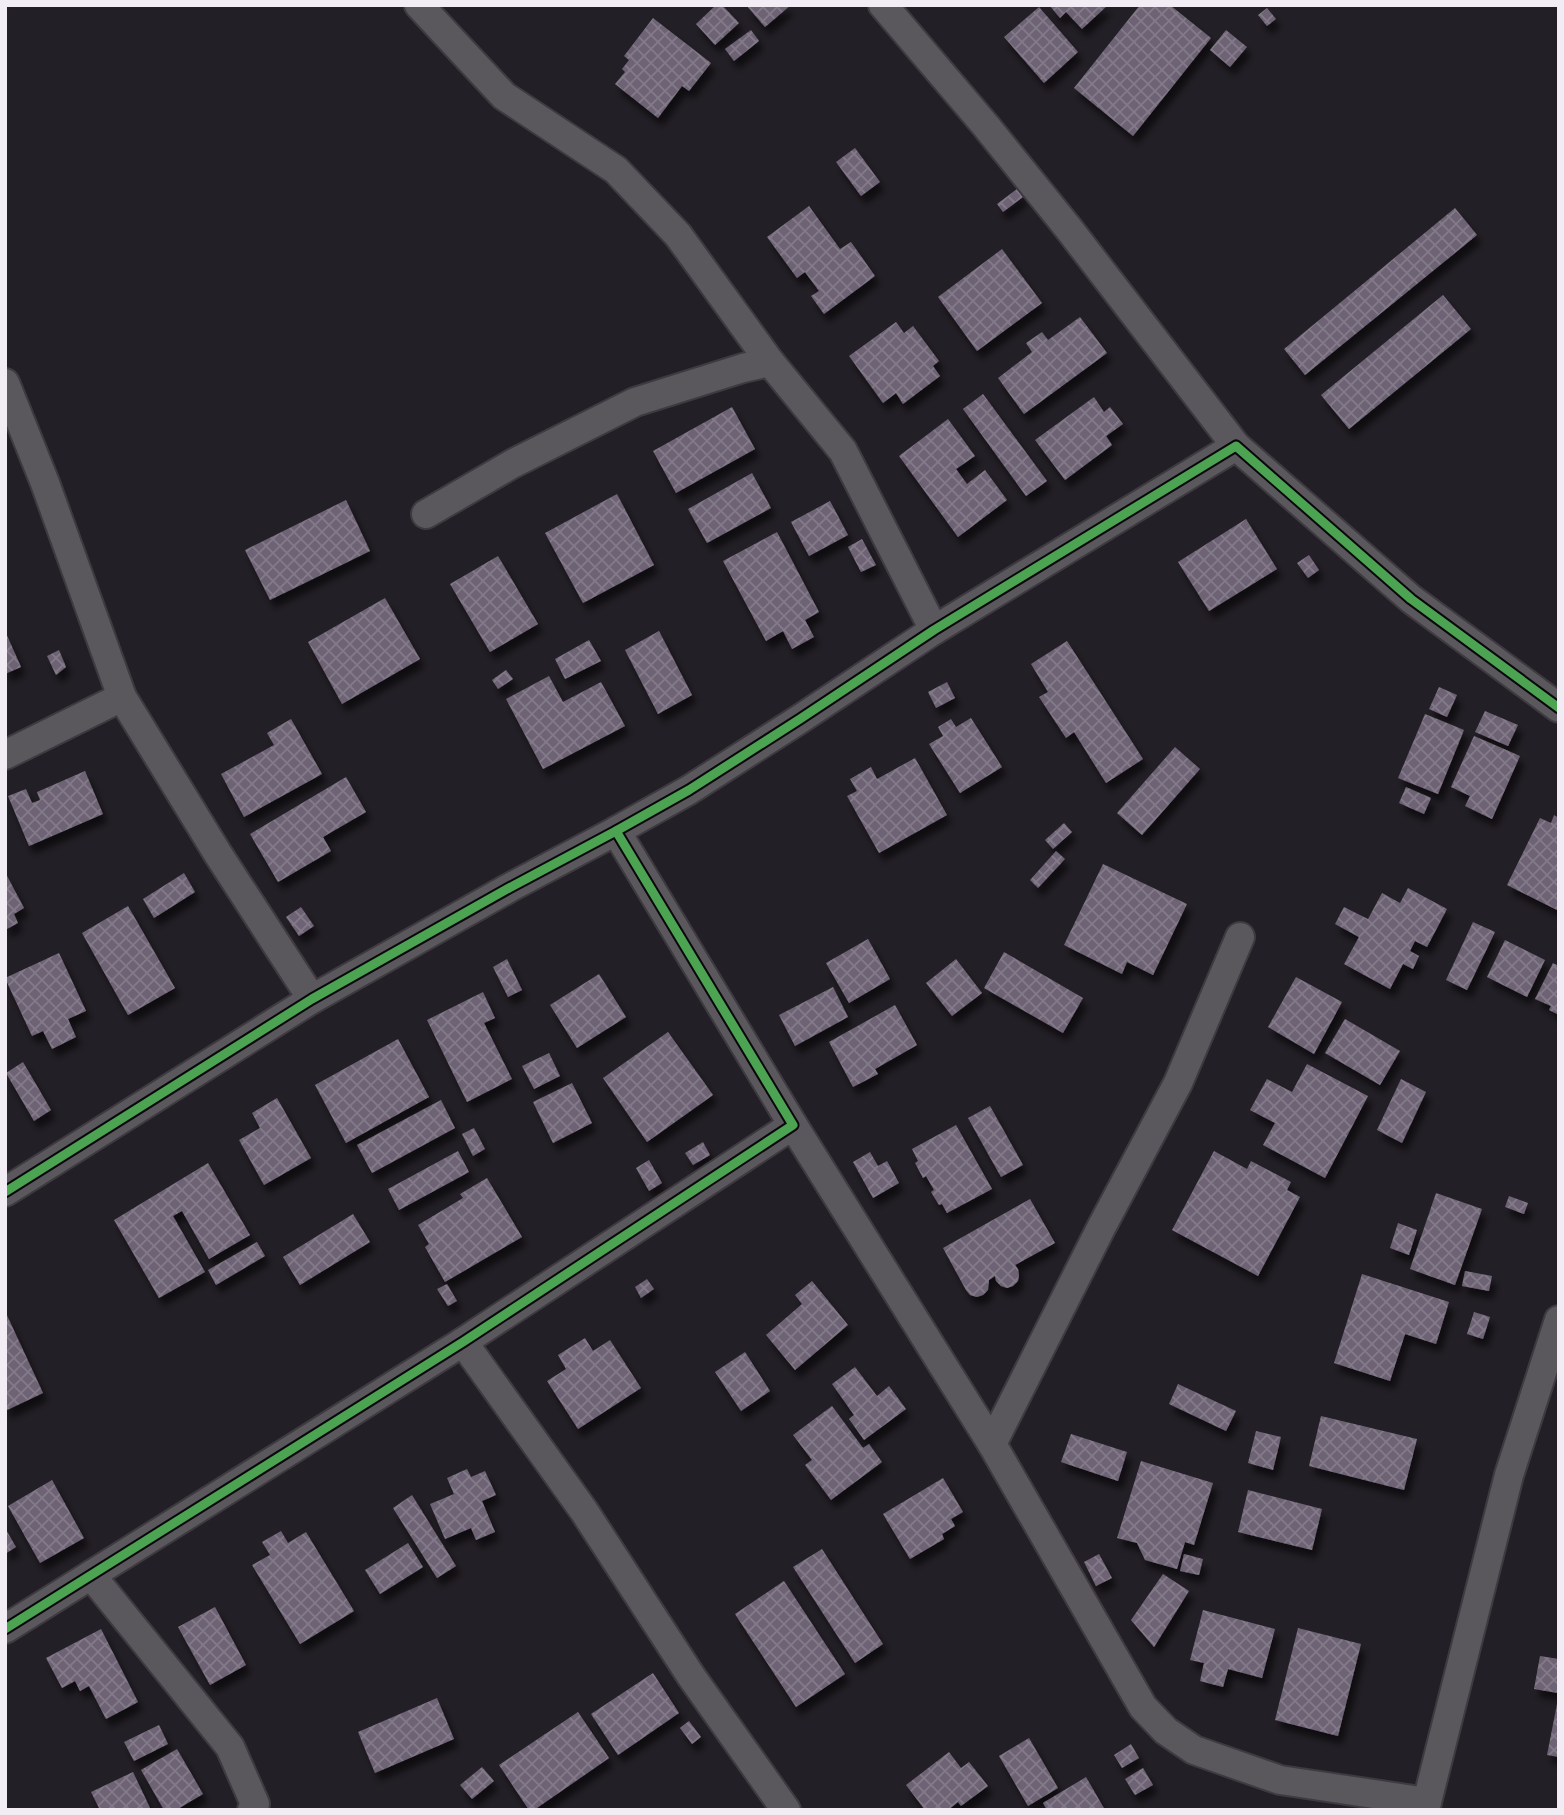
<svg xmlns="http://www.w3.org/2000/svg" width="1564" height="1815" font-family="'Varela Round',sans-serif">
  <defs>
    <pattern id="building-cross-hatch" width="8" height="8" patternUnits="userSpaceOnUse" patternTransform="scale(1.75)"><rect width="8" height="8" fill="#6e6375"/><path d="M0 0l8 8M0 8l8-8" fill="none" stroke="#837a89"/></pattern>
    <filter id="shadow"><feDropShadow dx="4.5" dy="8" stdDeviation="3.5" flood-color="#0009"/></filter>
  </defs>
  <rect width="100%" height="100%" fill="#231f26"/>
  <!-- building -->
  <g fill="url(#building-cross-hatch)" filter="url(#shadow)">
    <polygon points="716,5 722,5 739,23 715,45 696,24"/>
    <polygon points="746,5 791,5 765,27"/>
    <polygon points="1049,5 1108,5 1082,29 1066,12 1060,18"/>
    <polygon points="1140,5 1170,5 1211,38 1133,136 1074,88"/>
    <polygon points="1039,7 1078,52 1044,83 1004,37"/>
    <polygon points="1267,8 1276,19 1267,26 1258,15"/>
    <polygon points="653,18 711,63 689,91 682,86 658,118 615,84 625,72 622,69 629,60 624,56"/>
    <polygon points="751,30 759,41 734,61 725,49"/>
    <polygon points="1226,30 1247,47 1230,67 1210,50"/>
    <polygon points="855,148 880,182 861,196 836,162"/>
    <polygon points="1017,189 1023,197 1003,212 997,204"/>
    <polygon points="809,206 840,249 851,242 875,276 824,314 811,296 819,291 805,272 797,278 767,237"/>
    <polygon points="1455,208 1477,235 1305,375 1284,349"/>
    <polygon points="1002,249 1042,303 977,351 938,297"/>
    <polygon points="1443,295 1471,329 1349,429 1321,395"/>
    <polygon points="1080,317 1107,353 1024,414 998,378 1032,352 1026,343 1042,332 1048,340"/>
    <polygon points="896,322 904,333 913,326 939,361 933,366 940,376 903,404 896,393 883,403 849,356"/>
    <polygon points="983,394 1047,481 1026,496 963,409"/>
    <polygon points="1094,397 1104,412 1110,407 1123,424 1106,436 1112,445 1065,480 1035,440"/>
    <polygon points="732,407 755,449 676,493 653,451"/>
    <polygon points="948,419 975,456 956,469 967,484 985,470 1007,500 958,537 899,456"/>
    <polygon points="752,473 771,508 707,543 688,509"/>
    <polygon points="617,494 654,565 583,603 545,533"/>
    <polygon points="346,500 370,551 270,600 245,550"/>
    <polygon points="830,501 848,535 809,556 791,522"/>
    <polygon points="1246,519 1277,569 1209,611 1178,562"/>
    <polygon points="777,532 819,612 805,620 814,637 792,649 783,631 766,641 723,561"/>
    <polygon points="862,539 876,565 861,572 848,547"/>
    <polygon points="1309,555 1319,570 1308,578 1297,563"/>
    <polygon points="498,556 538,624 490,652 450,584"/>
    <polygon points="385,598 420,659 342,704 308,642"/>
    <polygon points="5,631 21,667 5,674"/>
    <polygon points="659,631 692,695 658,714 625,650"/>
    <polygon points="589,640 601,661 565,679 555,659"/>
    <polygon points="1067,641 1143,759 1106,783 1074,732 1066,738 1039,697 1048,692 1031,664"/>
    <polygon points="59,650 66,667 56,675 47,656"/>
    <polygon points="506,670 513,679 498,689 492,680"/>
    <polygon points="549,676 563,702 601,682 625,726 543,769 506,699"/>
    <polygon points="947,682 955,698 936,708 928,692"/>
    <polygon points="1439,687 1457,695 1447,717 1429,709"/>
    <polygon points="1485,711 1518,725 1508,746 1475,732"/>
    <polygon points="1425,714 1464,730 1438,794 1398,778"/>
    <polygon points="971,718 1002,767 960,793 929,744 943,736 938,727 951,719 956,727"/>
    <polygon points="291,719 322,774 244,817 221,774 274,745 267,733"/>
    <polygon points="1474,736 1520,756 1492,819 1465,806 1470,796 1451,787"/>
    <polygon points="1175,747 1200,769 1142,835 1117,813"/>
    <polygon points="915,758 947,815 879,853 847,796 857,791 850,779 871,767 877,779"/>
    <polygon points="85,771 103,814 29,846 8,796 26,789 32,803 40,800 37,792"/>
    <polygon points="346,777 366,812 323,837 331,851 278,882 250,834"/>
    <polygon points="1406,787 1431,798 1424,814 1399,803"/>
    <polygon points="1554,815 1559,818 1559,911 1507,885 1540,818 1551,823"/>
    <polygon points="1064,823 1072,832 1053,849 1045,840"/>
    <polygon points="1056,851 1065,859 1038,888 1030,880"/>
    <polygon points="1103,864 1187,904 1153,975 1127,962 1122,974 1064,945"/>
    <polygon points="5,872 24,908 14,914 18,923 5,930"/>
    <polygon points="184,873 195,892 154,918 143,899"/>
    <polygon points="1408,888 1447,909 1427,947 1415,941 1410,951 1419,956 1413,969 1403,964 1390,989 1344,964 1359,937 1335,924 1344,907 1368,919 1382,893 1400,903"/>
    <polygon points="128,906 175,988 128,1015 82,933"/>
    <polygon points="301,907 314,926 299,936 286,917"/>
    <polygon points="1473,922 1495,932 1467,990 1446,980"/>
    <polygon points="868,939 890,979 849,1003 826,963"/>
    <polygon points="1505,940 1545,960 1527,997 1487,977"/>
    <polygon points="1004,952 1083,998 1063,1033 984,988"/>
    <polygon points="59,953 86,1011 68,1019 76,1037 52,1049 43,1031 32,1036 5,978"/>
    <polygon points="507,959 522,990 508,997 493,967"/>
    <polygon points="956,959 982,993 952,1016 926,983"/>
    <polygon points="1553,963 1559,966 1559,1015 1549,1010 1551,1006 1535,999"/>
    <polygon points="599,974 626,1017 577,1048 550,1005"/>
    <polygon points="1296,977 1342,1002 1314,1054 1268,1027"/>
    <polygon points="833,987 848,1017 795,1046 779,1015"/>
    <polygon points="483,992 495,1018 484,1023 512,1079 467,1102 427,1020"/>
    <polygon points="895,1005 917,1045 875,1069 878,1074 853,1087 829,1042"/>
    <polygon points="1345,1019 1400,1051 1380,1085 1325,1053"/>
    <polygon points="668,1032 713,1095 647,1142 603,1078"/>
    <polygon points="398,1039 429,1097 346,1143 315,1085"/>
    <polygon points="549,1053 560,1076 534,1089 522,1066"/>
    <polygon points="23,1062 51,1110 34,1121 6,1073"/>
    <polygon points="1307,1064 1368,1096 1325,1178 1263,1145 1275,1123 1250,1110 1267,1079 1292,1092"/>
    <polygon points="1401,1079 1426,1092 1402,1143 1377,1130"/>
    <polygon points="572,1083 592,1123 553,1143 533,1102"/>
    <polygon points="277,1098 311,1158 264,1185 239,1140 260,1128 252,1113"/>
    <polygon points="441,1100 455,1128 372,1173 357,1145"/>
    <polygon points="990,1106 1023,1165 1001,1177 968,1118"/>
    <polygon points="956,1125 992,1189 947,1213 942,1204 939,1205 931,1192 934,1190 926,1176 923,1178 915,1163 918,1161 912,1149"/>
    <polygon points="474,1128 485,1149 473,1156 462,1134"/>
    <polygon points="703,1142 710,1155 693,1165 685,1153"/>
    <polygon points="458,1151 469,1172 399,1210 388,1189"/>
    <polygon points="1214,1151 1247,1169 1251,1161 1291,1182 1287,1190 1300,1197 1258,1276 1172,1230"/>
    <polygon points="870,1152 878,1166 887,1161 899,1183 873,1198 853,1162"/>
    <polygon points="649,1160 662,1183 649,1191 636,1168"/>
    <polygon points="208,1163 250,1235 209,1259 182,1211 173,1216 205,1272 159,1298 114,1220"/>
    <polygon points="487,1178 522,1237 445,1282 425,1247 429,1244 418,1225 463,1198 460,1194"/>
    <polygon points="1436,1193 1482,1209 1455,1285 1410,1269"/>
    <polygon points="1509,1196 1528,1203 1524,1214 1505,1207"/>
    <polygon points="1030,1199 1055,1243 1015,1265 1018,1269 1019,1275 1018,1281 1013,1286 1007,1288 1001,1286 996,1281 995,1276 989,1280 988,1290 983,1295 977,1297 970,1295 966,1290 943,1248"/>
    <polygon points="353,1214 370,1242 300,1285 283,1257"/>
    <polygon points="1398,1223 1417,1230 1409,1255 1390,1248"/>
    <polygon points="257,1242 265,1256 216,1285 208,1270"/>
    <polygon points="1465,1271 1492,1276 1489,1291 1462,1286"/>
    <polygon points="1362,1274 1449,1302 1436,1344 1405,1334 1390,1381 1334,1363"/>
    <polygon points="647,1279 654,1289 641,1298 635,1287"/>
    <polygon points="812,1281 848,1325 795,1370 766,1335 802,1304 795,1295"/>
    <polygon points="447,1284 457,1301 448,1306 437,1289"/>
    <polygon points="5,1311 43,1393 5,1411"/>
    <polygon points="1474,1312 1490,1317 1483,1339 1467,1334"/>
    <polygon points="585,1338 593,1351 610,1340 641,1388 578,1429 547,1381 566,1369 558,1355"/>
    <polygon points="745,1352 770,1391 741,1411 715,1372"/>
    <polygon points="855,1367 877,1396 889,1386 906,1409 864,1440 849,1419 854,1415 832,1384"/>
    <polygon points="1178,1384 1236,1411 1226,1431 1169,1404"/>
    <polygon points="832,1406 863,1448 869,1444 882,1462 831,1500 805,1465 812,1460 793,1435"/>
    <polygon points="1321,1416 1417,1439 1404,1490 1309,1466"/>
    <polygon points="1256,1431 1281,1437 1273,1470 1248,1463"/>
    <polygon points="1071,1434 1127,1452 1118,1481 1061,1462"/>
    <polygon points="1141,1461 1213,1483 1194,1545 1185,1542 1177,1569 1145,1560 1137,1543 1117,1538"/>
    <polygon points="467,1469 471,1477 485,1471 496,1495 482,1501 495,1532 476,1540 471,1528 445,1539 430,1504 454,1494 447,1478"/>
    <polygon points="943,1478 963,1512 951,1519 955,1526 942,1534 944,1539 910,1559 883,1514"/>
    <polygon points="52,1480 84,1538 40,1563 8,1506"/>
    <polygon points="1248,1490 1322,1509 1312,1550 1238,1532"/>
    <polygon points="412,1495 456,1566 437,1578 393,1508"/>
    <polygon points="5,1528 16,1547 5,1554"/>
    <polygon points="281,1531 288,1543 306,1532 354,1611 300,1644 252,1565 270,1555 262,1542"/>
    <polygon points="408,1543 423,1567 380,1594 365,1570"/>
    <polygon points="822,1549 883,1644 855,1663 793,1567"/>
    <polygon points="1099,1554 1112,1578 1096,1586 1084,1562"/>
    <polygon points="1184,1554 1203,1559 1199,1575 1180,1571"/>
    <polygon points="1163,1574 1189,1591 1154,1647 1131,1620"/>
    <polygon points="784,1581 845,1674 796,1707 735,1614"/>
    <polygon points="215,1607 246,1665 210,1685 178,1627"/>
    <polygon points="1203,1610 1275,1629 1262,1678 1228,1669 1223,1687 1200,1681 1204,1663 1190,1660"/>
    <polygon points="1298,1628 1361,1644 1338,1736 1275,1720"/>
    <polygon points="101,1629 138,1702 106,1719 89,1686 80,1691 75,1681 62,1688 46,1658"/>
    <polygon points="1540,1656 1559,1659 1558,1693 1534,1689"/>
    <polygon points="653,1673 679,1713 618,1755 591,1714"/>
    <polygon points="437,1698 454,1739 375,1773 358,1732"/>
    <polygon points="1557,1704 1559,1704 1559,1757 1547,1755"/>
    <polygon points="578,1712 609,1758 534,1810 529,1810 499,1765"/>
    <polygon points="689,1721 701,1737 692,1744 680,1728"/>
    <polygon points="159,1725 168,1744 134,1761 124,1742"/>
    <polygon points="1029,1738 1058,1788 1028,1806 999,1756"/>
    <polygon points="1131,1744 1139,1758 1122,1768 1114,1755"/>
    <polygon points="177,1749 203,1794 176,1810 164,1810 141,1770"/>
    <polygon points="949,1752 961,1768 969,1762 988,1786 961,1806 958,1802 948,1810 925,1810 906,1785"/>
    <polygon points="482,1767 494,1781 472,1799 460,1785"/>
    <polygon points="1143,1768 1153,1785 1135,1795 1125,1779"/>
    <polygon points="133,1772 151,1810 100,1810 91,1792"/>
    <polygon points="1086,1777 1105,1810 1047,1810 1043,1803"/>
  </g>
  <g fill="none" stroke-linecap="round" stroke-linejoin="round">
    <defs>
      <g id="minor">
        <polyline points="419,5 504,96 616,170 678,235 770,362"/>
        <polyline points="883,5 986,126 1069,229 1236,446"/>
        <polyline points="5,383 45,483 122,697 218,854 312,999"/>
        <polyline points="426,514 512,464 635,402 743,368 770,362 843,451 934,630"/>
        <polyline points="5,755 122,697"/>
        <polyline points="793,1125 992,1444 1143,1707 1166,1731 1194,1750 1280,1780 1427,1802"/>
        <polyline points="5,1192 312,999 509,888 616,831 689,790 800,719 934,630 1236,446 1411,599 1559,708"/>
        <polyline points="463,1342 584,1511 691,1676 786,1810"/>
        <polyline points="992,1444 1101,1228 1178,1083 1240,937"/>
        <polyline points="91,1575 230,1747 255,1804 252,1810"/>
        <polyline points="5,1629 463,1342 793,1125 616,831"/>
        <polyline points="1425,1810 1509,1475 1559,1320"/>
      </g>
    </defs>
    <!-- minor casing -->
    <use href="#minor" stroke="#3e3a40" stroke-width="32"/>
    <!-- minor -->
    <use href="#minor" stroke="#5a575d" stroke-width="28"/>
    <defs>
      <g id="cycleway">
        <polyline points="5,1192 312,999 509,888 616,831 689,790 800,719 934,630 1236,446 1411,599 1559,708"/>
        <polyline points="5,1629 463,1342 793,1125 616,831"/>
      </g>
    </defs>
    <!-- cycleway casing -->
    <use href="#cycleway" stroke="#0b080d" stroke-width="13"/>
    <!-- cycleway -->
    <use href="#cycleway" stroke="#4ca352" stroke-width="9"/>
  </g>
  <!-- border -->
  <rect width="1564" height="1815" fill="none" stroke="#f2ecf5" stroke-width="14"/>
</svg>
